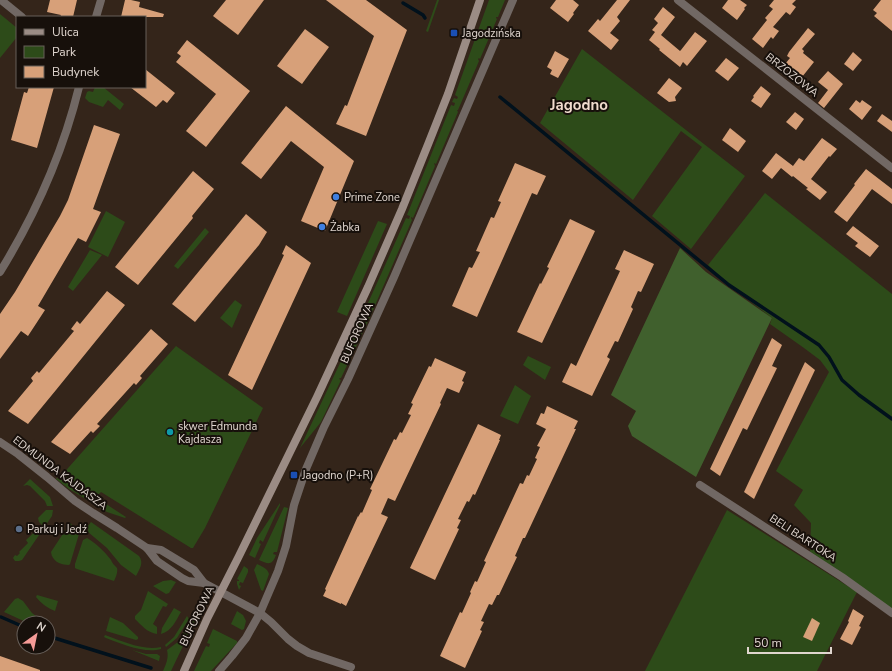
<svg xmlns="http://www.w3.org/2000/svg" width="892" height="671" font-family="'Nunito Sans',sans-serif">
  <rect width="100%" height="100%" fill="#34251a"/>
  <!-- green -->
  <g fill="#2d4b19">
    <polygon points="437,0 439,0 428,32 426,31"/>
    <path d="M489,0H505L498,17H496V18L497,19L480,59L479,58L478,59L479,61L458,110H457L458,112L436,164L434,163L435,166L413,218L411,217V218L412,220L370,317L341,378H340L339,379L341,380L321,422L300,448C336,372 372,296 406,218L409,219L410,216L407,215L451,105L454,106L455,103L452,102L454,98L457,99L458,97L455,95Z"/>
    <polygon points="0,14 17,28 17,37 0,58"/>
    <polygon points="582,49 745,176 691,249 652,216 702,147 681,131 633,200 540,123"/>
    <polygon points="95,87 103,87 124,104 120,110 108,100 103,107 89,102 85,98 87,92 89,91 93,92"/>
    <polygon points="765,193 892,294 892,609 810,554 811,523 794,505 803,490 776,471 829,372 820,360 804,348 770,324 772,318 729,285 708,265"/>
    <polygon points="106,211 125,222 108,257 88,247"/>
    <polygon points="378,221 387,224 347,316 337,312"/>
    <polygon points="205,228 209,232 178,269 174,266"/>
    <polygon points="90,250 102,255 73,291 68,287"/>
    <polygon points="235,300 242,305 232,328 220,318"/>
    <polygon points="176,346 263,408 205,528 193,548 191,548 101,492 97,496 93,495 65,477 61,476"/>
    <polygon points="528,356 551,367 545,380 523,365"/>
    <polygon points="515,385 531,396 518,424 500,416"/>
    <polygon points="56,478 63,480 94,500 95,502 94,504 69,489 56,479"/>
    <polygon points="30,479 50,497 53,506 47,506 45,501 30,486 27,485 23,486"/>
    <polygon points="280,503 280,505 263,542 260,540 259,543 261,544 255,558 249,555 257,538"/>
    <polygon points="102,504 106,504 126,517 125,518 107,512 100,508"/>
    <path d="M284,507L288,508L277,552H274L273,554L276,555C272,566 268,564 259,560Z"/>
    <polygon points="46,510 53,510 52,516 22,560 19,561 15,561 13,558 15,555 17,556 20,553 19,552 28,543 26,540 42,525 39,522 38,518"/>
    <polygon points="727,510 808,561 857,592 817,671 645,671"/>
    <path d="M91,522L139,556C144,563 140,568 136,576L121,565L107,548L88,532V526Z"/>
    <path d="M70,523L78,530L79,534L70,564L69,565C60,565 52,561 51,552Z"/>
    <path d="M87,538C97,544 104,551 111,560C112,563 115,566 117,568C118,572 116,577 114,581L77,569L75,568V564L83,540Z"/>
    <path d="M257,564C263,567 267,568 269,574L263,591L261,590L254,570Z"/>
    <polygon points="244,566 248,569 248,572 243,583 240,582 239,585 241,586 239,590 237,584 237,581 239,581 239,580 237,579"/>
    <polygon points="171,580 176,582 169,593 166,594 153,586 163,581"/>
    <path d="M148,591L168,604L166,607L163,606L153,624L157,627V634C148,633 141,625 135,619V616L141,610Z"/>
    <path d="M37,595L58,601L55,611C47,608 42,604 36,597Z"/>
    <polygon points="18,598 23,601 32,613 45,623 28,623 4,612 15,599"/>
    <path d="M174,608L181,612C176,620 172,631 161,634L162,628Z"/>
    <polygon points="237,611 243,615 246,621 244,629 242,630 231,624"/>
    <polygon points="187,616 189,619 177,638 166,647 165,645 174,637"/>
    <polygon points="110,617 123,623 138,637 138,639 136,640 106,631"/>
    <path d="M193,619L195,621L171,671H163C166,664 169,658 167,650L178,642L191,620Z"/>
    <polygon points="213,629 237,641 237,643 211,671 194,671 206,646 209,647 210,644 207,643"/>
    <path d="M105,635C122,641 143,651 161,647V649C145,654 122,644 106,638L104,637Z"/>
    <polygon points="132,650 146,654 157,654 160,656 159,661"/>
  </g>
  <!-- forest -->
  <polygon fill="#40602d" points="680,248 706,272 772,318 696,477 632,436 628,426 636,411 611,395"/>
  <g fill="none" stroke-linecap="round" stroke-linejoin="round">
    <!-- stream -->
    <g stroke="#01111c" stroke-width="3.5">
      <polyline points="403,3 423,15 425,18"/>
      <polyline points="500,97 729,285 819,345 829,357 842,380 859,395 892,419"/>
      <polyline points="1,617 24,627"/>
      <polyline points="48,636 151,668"/>
    </g>
  </g>
  <!-- building -->
  <g fill="#d7a079">
    <polygon points="50,0 77,0 73,17 60,17 61,15 47,12"/>
    <polygon points="125,0 131,0 140,2 139,7 164,14 163,17 121,17"/>
    <polygon points="226,0 264,0 238,35 213,16"/>
    <polygon points="326,0 366,0 407,30 366,136 336,124 345,105 347,106 374,36"/>
    <polygon points="556,0 573,0 579,5 573,13 574,14 568,22 550,8"/>
    <polygon points="617,0 630,0 617,17 620,21 610,33 619,40 611,50 588,31 598,19 600,21"/>
    <polygon points="728,0 740,0 747,5 744,8 745,9 737,20 722,8"/>
    <polygon points="774,0 796,0 792,4 796,7 790,15 786,12 773,27 779,31 773,39 771,37 763,48 752,39 767,20 765,18 773,9 769,6"/>
    <polygon points="881,0 892,0 892,31 874,16 877,13 873,10"/>
    <polygon points="663,7 675,17 661,35 680,51 681,50 695,32 707,41 687,66 683,62 680,67 659,50 660,49 649,40 655,32 652,30 658,23 654,19"/>
    <polygon points="808,28 815,34 802,49 804,51 803,53 814,62 802,77 785,64 790,58 787,56 789,52"/>
    <polygon points="305,29 329,47 302,84 277,66"/>
    <polygon points="187,40 250,91 206,147 186,131 216,94 176,62 181,56 177,53"/>
    <polygon points="555,51 569,59 558,78 550,74 552,70 547,67"/>
    <polygon points="853,52 862,60 853,71 844,64"/>
    <polygon points="726,58 739,68 728,81 715,71"/>
    <polygon points="145,69 175,93 167,103 163,100 156,107 130,87 145,87"/>
    <polygon points="828,71 843,84 824,108 818,103 828,90 818,82"/>
    <polygon points="669,78 682,88 675,97 676,101 669,102 657,93"/>
    <polygon points="761,86 771,94 761,108 751,101 754,97 753,96"/>
    <polygon points="29,87 54,87 37,148 11,140 24,92 27,93"/>
    <polygon points="856,100 860,103 862,100 872,107 862,120 849,109"/>
    <polygon points="286,106 354,161 325,231 301,221 324,167 291,141 261,179 241,163"/>
    <polygon points="795,112 804,119 796,130 786,122"/>
    <polygon points="882,114 892,121 892,132 877,121"/>
    <polygon points="94,125 120,134 93,209 101,212 86,242 78,238 38,306 45,310 28,336 21,331 0,359 0,314 15,292 60,216 68,200"/>
    <polygon points="730,128 746,141 738,152 722,140"/>
    <polygon points="822,138 837,149 830,157 829,156 811,179 827,192 820,200 806,189 808,188 793,176 792,177 781,168 772,179 762,171 776,153 793,166 799,158 804,161"/>
    <polygon points="515,163 546,176 537,195 532,193 477,317 452,306 469,267 472,268 480,252 476,251 491,217 494,218 501,202 498,201"/>
    <polygon points="866,169 892,189 892,204 872,189 847,222 834,212 855,185 854,184"/>
    <polygon points="193,171 214,189 192,216 193,218 138,285 115,267"/>
    <polygon points="246,214 267,232 259,245 195,322 172,304"/>
    <polygon points="570,219 595,231 542,343 517,332 540,283 541,284 549,268 547,267"/>
    <polygon points="853,226 879,246 870,257 855,246 858,243 846,234"/>
    <polygon points="286,245 311,263 252,390 228,375 284,255 282,254"/>
    <polygon points="624,250 654,264 641,292 638,291 631,307 633,309 618,342 615,341 607,357 610,359 592,396 562,382 571,363 576,366 620,271 615,269"/>
    <polygon points="107,291 125,305 56,390 28,424 8,411 33,381 31,378 37,371 39,373 74,331 71,329 77,321 80,324"/>
    <polygon points="151,329 168,344 140,376 142,378 136,385 134,383 97,424 100,426 93,433 91,431 70,454 51,442"/>
    <polygon points="772,338 782,345 772,366 777,368 747,430 743,428 720,476 710,469"/>
    <polygon points="435,358 466,372 462,381 464,382 459,393 447,388 440,403 441,404 395,501 388,498 381,514 388,517 346,606 341,603 341,604 323,596 326,590 325,589 358,516 358,517 361,512 362,513 372,490 370,489 394,439 396,440 400,432 402,433 411,415 408,414 413,404 411,403 429,366 431,367"/>
    <polygon points="805,362 815,370 754,499 744,492"/>
    <polygon points="547,406 578,421 574,429 576,429 525,538 523,538 515,556 517,557 499,595 497,595 492,605 489,604 481,621 484,622 480,630 482,631 465,668 440,656 460,612 462,613 471,593 470,592 475,581 477,582 486,562 484,561 520,483 523,484 527,475 529,476 537,459 535,458 540,447 537,446 546,429 536,424 541,413 544,414"/>
    <polygon points="478,424 501,435 499,440 500,440 475,495 473,494 469,502 467,501 458,519 461,520 457,528 459,529 435,580 410,568"/>
    <polygon points="853,609 864,616 859,626 861,627 852,645 840,639 849,622 848,621"/>
    <polygon points="812,618 820,623 812,641 803,637"/>
    <polygon points="0,656 40,670 40,671 0,671"/>
  </g>
  <g fill="none" stroke-linecap="round" stroke-linejoin="round">
    <!-- minor -->
    <g stroke="#716864" stroke-width="8">
      <polyline points="1,0 22,17"/>
      <polyline points="678,0 892,168"/>
      <polyline points="96,17 101,0"/>
      <path d="M0,272C35,215 63,152 79,87"/>
      <polyline points="0,442 18,454 47,477 75,501 93,513 117,528 147,548 157,561 182,578 188,581 204,583 260,613 271,622 288,639 297,646 309,653 351,667"/>
      <polyline points="700,485 842,577 892,613"/>
      <polyline points="147,548 161,550 194,570 204,583"/>
      <polyline points="219,671 232,656 246,638 260,613 278,571 286,546 294,505 306,469 324,427 348,379 394,277 513,0"/>
    </g>
    <!-- secondary -->
    <polyline stroke="#9b8c85" stroke-width="8" points="184,671 207,619 239,556 317,397 368,287 402,209 429,142 448,94 480,0"/>
  </g>
  <!-- markers -->
  <g fill="#1a4fb4" stroke="#17100b" stroke-width="1.5">
    <rect x="450" y="29" width="8" height="8" rx="2"/>
    <rect x="290" y="471" width="8" height="8" rx="2"/>
  </g>
  <g fill="#3f7fe0" stroke="#17100b" stroke-width="1.5">
    <circle cx="336" cy="197" r="4"/>
    <circle cx="322" cy="227" r="4"/>
  </g>
  <circle fill="#0f9aa8" stroke="#17100b" stroke-width="1.5" cx="170" cy="432" r="4"/>
  <circle fill="#5c6f8a" stroke="#17100b" stroke-width="1.5" cx="19" cy="529" r="4"/>
  <g text-anchor="middle" dominant-baseline="central" stroke-width="4" stroke-linejoin="round" paint-order="stroke">
    <!-- poi labels -->
    <g font-size="11" fill="#e0d6cf" stroke="#17100b" text-anchor="start">
      <text x="462" y="33">Jagodzińska</text>
      <text x="344" y="197">Prime Zone</text>
      <text x="330" y="227">Żabka</text>
      <text x="178" y="426">skwer Edmunda<tspan x="178" dy="13">Kajdasza</tspan></text>
      <text x="302" y="475">Jagodno (P+R)</text>
      <text x="27" y="529">Parkuj i Jedź</text>
    </g>
    <!-- street labels -->
    <g font-size="11" fill="#e0d6cf" stroke="#17100b">
      <text transform="translate(792 75) rotate(38)">BRZOZOWA</text>
      <text transform="translate(357 333) rotate(-66)">BUFOROWA</text>
      <text transform="translate(60 473) rotate(37)">EDMUNDA KAJDASZA</text>
      <text transform="translate(803 538) rotate(33)">BELI BARTOKA</text>
      <text transform="translate(197 616) rotate(-64)">BUFOROWA</text>
    </g>
    <!-- district labels -->
    <g font-size="15" font-weight="bold" fill="#f1dcce" stroke="#17100b">
      <text x="579" y="105">Jagodno</text>
    </g>
  </g>
  <!-- legend -->
  <rect x="16" y="16" width="130" height="72" fill="#17100b" stroke="#675f59"/>
  <rect x="24" y="29" width="20" height="6" fill="#9b8c85" stroke="#675f59"/>
  <text x="52" y="36" font-size="12" fill="#e0d6cf">Ulica</text>
  <rect x="24" y="46" width="20" height="12" fill="#2d4b19" stroke="#675f59"/>
  <text x="52" y="56" font-size="12" fill="#e0d6cf">Park</text>
  <rect x="24" y="66" width="20" height="12" fill="#d7a079" stroke="#675f59"/>
  <text x="52" y="76" font-size="12" fill="#e0d6cf">Budynek</text>
  <!-- north arrow -->
  <g transform="translate(36 635) rotate(33)"><circle r="19" fill="#17100b" stroke="#675f59"/>
  <path d="M0-3L7 15L0 10L-7 15Z" fill="#f59b97"/>
  <text y="-6" font-size="11" font-weight="bold" text-anchor="middle" fill="#e0d6cf">N</text>
  </g>
  <!-- scale -->
  <path d="M748 647v6h83v-6" fill="none" stroke="#e0d6cf" stroke-width="2"/>
  <text x="754" y="647" font-size="12" fill="#e0d6cf" stroke="#17100b" stroke-width="3" paint-order="stroke">50 m</text>
</svg>
